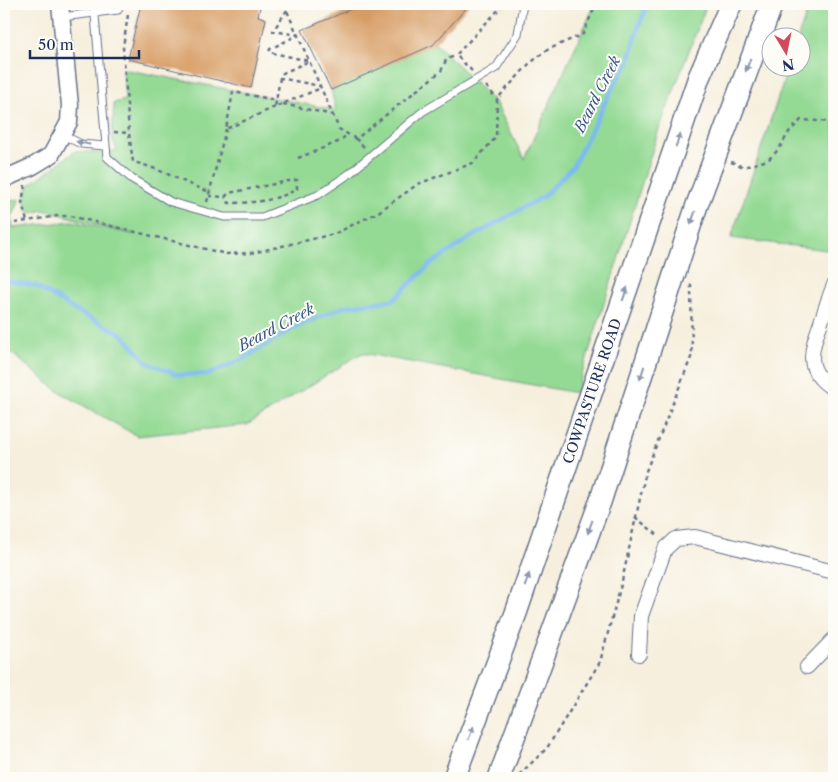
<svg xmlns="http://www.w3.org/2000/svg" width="838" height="782" font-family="'Libre Caslon Text',serif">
  <rect width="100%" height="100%" fill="#fdfcf7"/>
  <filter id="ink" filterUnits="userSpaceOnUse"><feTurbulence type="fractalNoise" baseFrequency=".02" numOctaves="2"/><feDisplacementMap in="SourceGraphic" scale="10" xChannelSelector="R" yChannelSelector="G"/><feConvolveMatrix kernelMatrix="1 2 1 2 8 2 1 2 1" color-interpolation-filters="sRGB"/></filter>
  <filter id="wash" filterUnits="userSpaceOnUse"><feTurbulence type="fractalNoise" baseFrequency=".0096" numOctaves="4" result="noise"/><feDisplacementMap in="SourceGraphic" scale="20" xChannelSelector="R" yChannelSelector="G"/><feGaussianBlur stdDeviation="1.12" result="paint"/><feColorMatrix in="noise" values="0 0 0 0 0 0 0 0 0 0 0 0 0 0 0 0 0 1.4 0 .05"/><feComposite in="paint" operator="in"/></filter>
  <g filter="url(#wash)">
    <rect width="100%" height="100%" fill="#f6efdd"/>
    <!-- green -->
    <g fill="#94da94" stroke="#588479">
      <polygon points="595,4 707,4 659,129 576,393 362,353 247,425 137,436 58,391 4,347 4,201 20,199 12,218 13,228 72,221 133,234 44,210 32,213 27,211 24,200 28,186 75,151 102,153 117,150 112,138 114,103 125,100 123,69 336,110 331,90 435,42 495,102 524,159"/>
      <polygon points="810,4 834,4 834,251 731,238 788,68 800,68 800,38 798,37"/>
    </g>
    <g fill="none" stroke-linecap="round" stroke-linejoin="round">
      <!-- stream -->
      <g stroke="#7db9ef" stroke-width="4.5">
        <polyline points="834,4 831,32 834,41"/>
        <polyline points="4,280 36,286 80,313 122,334 148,363 179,375 209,374 243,359 292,329 343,307 393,300 431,264 470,238 544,196 573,166 615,83 628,65 639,25 648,4"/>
      </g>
    </g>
    <g id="blocks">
      <!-- building -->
      <g fill="#d79c64">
        <polygon points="141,4 261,4 258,16 266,19 251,88 128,59"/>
        <polygon points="363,4 470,4 433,45 331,90 302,30"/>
      </g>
    </g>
  </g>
  <g filter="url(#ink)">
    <use href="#blocks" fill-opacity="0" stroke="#68728a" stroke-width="1"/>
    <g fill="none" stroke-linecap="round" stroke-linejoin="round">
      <defs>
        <g id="service">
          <polyline points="94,4 107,157 132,179 171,202 224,217 262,217 318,195 349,174 422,112 496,68 518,34 523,4"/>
          <polyline points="62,17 118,10 120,4"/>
          <polyline points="63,135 81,144 105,146"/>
        </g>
        <g id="minor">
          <path d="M834,285C829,297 825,310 821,322C811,350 803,371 834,389"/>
          <polyline points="639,654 641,616 665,549 676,539 695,537 834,572"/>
          <polyline points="807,667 834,639"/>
        </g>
        <polyline id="tertiary" points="4,179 33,166 51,155 69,122 70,105 60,4"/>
        <g id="primary">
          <polyline points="454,778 516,613 699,77 731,4"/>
          <polyline points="499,778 600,502 697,205 772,4"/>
        </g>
      </defs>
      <!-- service casing -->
      <use href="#service" stroke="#68728a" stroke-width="9"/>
      <!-- minor casing -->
      <use href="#minor" stroke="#68728a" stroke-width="16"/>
      <!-- tertiary casing -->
      <use href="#tertiary" stroke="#68728a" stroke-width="19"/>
      <!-- primary casing -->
      <use href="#primary" stroke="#68728a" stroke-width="24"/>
      <!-- path -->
      <g stroke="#68728a" stroke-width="2.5" stroke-dasharray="4 4" stroke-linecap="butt">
        <polyline points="284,4 339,129 356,139"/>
        <polyline points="287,10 273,31 298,35 270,49 269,52 309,61 281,74 280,78 320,86"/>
        <polyline points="128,15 123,47 129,133"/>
        <polyline points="472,71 456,55 504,4"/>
        <polyline points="280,78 275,107 321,88"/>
        <polyline points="486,86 497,99"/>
        <polyline points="283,104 333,115"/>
        <polyline points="275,107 226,129 233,92 276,100"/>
        <path d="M114,132L129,133L133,162C160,168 183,183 210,192"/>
        <polyline points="364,147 356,139 441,71 446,60 456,55"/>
        <polyline points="298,158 338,142 347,135"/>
        <polyline points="731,162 744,167 768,160 779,149 789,132 801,120 834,122"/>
        <polyline points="25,185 22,203 27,221"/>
        <path d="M209,196L225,197L229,193L289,181L297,180V189C276,201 253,203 229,203L225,197"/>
        <polyline points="207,202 226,129"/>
        <polyline points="15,223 57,216 70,216 226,254 252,253 334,234 377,213 418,184 473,163 496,137 497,99 529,64 547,50 583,34 596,4"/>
        <polyline points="635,517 659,536"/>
        <polyline points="519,775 547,748 600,662 622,581 646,471 692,355 691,284"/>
      </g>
      <!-- service -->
      <use href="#service" stroke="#fff" stroke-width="7"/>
      <!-- minor -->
      <use href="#minor" stroke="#fff" stroke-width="14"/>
      <!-- tertiary -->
      <use href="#tertiary" stroke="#fff" stroke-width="16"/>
      <!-- primary -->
      <use href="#primary" stroke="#fff" stroke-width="21"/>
    </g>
    <!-- one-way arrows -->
    <defs><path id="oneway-solid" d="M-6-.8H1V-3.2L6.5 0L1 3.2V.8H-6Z" transform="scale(1.25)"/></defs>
    <g fill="#8d97ae">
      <use href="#oneway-solid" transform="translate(748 65) rotate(110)"/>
      <use href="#oneway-solid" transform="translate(678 140) rotate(-71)"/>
      <use href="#oneway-solid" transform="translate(83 143) rotate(-167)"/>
      <use href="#oneway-solid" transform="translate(693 218) rotate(109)"/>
      <use href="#oneway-solid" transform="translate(625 294) rotate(-71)"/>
      <use href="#oneway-solid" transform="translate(642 373) rotate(108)"/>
      <use href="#oneway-solid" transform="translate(590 527) rotate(110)"/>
      <use href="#oneway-solid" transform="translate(527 580) rotate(-71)"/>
      <use href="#oneway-solid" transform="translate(471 733) rotate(-69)"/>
    </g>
  </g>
  <g text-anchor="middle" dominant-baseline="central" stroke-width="4" stroke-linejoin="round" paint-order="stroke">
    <!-- street labels -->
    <g font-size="14" fill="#1b2f5e" stroke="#fdfcf7">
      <text transform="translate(592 391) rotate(-71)">COWPASTURE ROAD</text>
    </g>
    <!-- water labels -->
    <g font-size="15" font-style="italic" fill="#38588a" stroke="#fdfcf7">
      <text transform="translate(597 94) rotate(-63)">Beard Creek</text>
      <text transform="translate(276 327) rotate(-28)">Beard Creek</text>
    </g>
  </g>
  <!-- margin -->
  <rect width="838" height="782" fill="none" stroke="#fdfcf7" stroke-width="20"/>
  <!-- north arrow -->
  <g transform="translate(786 52) rotate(170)"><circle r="24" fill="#fdfcf7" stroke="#a3aaba"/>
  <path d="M0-4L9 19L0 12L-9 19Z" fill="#d1495b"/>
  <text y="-8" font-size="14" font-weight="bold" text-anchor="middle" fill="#1b2f5e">N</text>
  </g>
  <!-- scale -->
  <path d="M30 50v8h109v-8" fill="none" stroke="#1b2f5e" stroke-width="2.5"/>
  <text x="38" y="50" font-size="15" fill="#1b2f5e" stroke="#fdfcf7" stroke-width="4" paint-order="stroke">50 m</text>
</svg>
